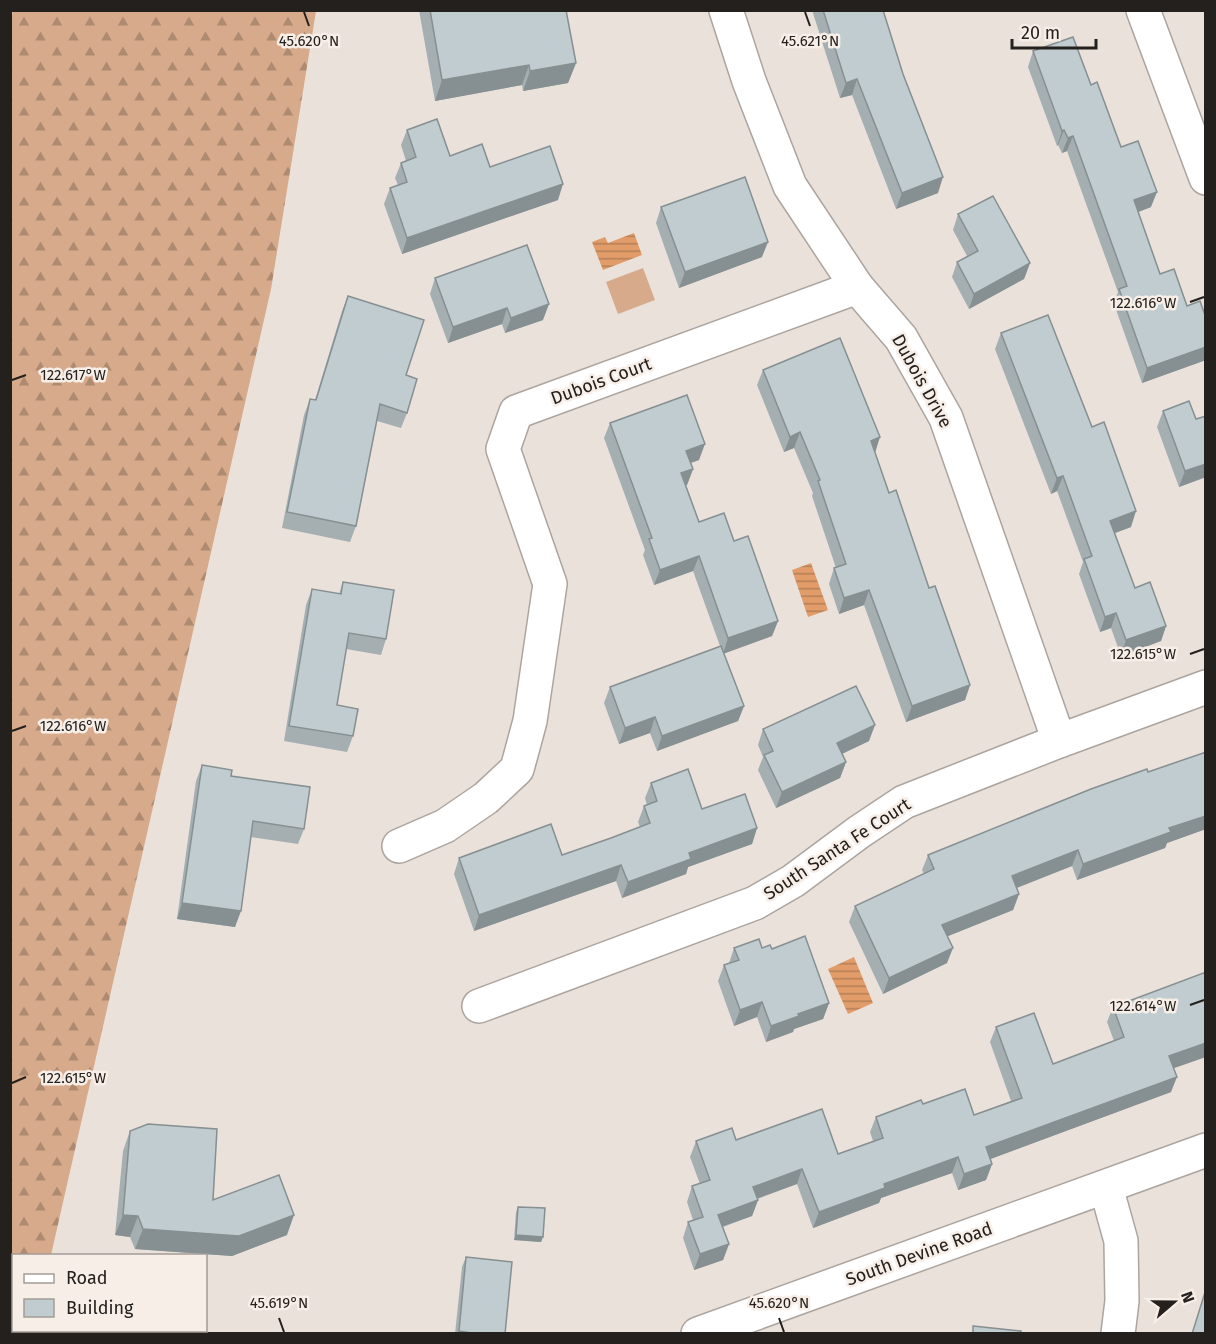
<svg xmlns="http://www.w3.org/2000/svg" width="1216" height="1344" font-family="'Fira Sans',sans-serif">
  <defs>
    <pattern id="forest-firs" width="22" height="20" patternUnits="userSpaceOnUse" patternTransform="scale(1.5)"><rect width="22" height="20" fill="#d7aa8b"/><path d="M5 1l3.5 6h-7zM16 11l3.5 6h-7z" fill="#ae8a71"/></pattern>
    <pattern id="water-rules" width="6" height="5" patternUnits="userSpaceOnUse" patternTransform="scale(1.5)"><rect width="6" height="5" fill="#e19c69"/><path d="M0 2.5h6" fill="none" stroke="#b67f56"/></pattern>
  </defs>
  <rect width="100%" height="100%" fill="#eae1db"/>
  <!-- forest -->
  <polygon fill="url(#forest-firs)" points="13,11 316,11 271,289 51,1255 14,1256 14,1330 34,1331 33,1334 10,1333 10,21"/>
  <!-- pitch -->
  <polygon fill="#d7aa8b" points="643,268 655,300 618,314 606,282"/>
  <!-- water -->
  <g fill="url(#water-rules)">
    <polygon points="634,233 642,255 603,270 592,242 605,237 608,243"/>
    <polygon points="811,563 828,610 808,617 792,570"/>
    <polygon points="854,957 873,1003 848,1014 828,969"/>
  </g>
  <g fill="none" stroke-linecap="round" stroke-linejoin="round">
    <defs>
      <g id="street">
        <polyline points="726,10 749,81 790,186 857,287 901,338 946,418 1059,741"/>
        <polyline points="1143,10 1206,178"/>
        <polyline points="399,846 445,826 486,798 517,769 530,721 550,584 503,449 516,412 857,287"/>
        <polyline points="479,1006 755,903 793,881 859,832 904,802 1059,741 1206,687"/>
        <polyline points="1106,1187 1121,1241 1122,1301 1118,1334"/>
        <polyline points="698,1334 1206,1150"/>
      </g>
    </defs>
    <!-- street casing -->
    <use href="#street" stroke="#aca49e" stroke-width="36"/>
    <!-- street -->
    <use href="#street" stroke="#fff" stroke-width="33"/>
  </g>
  <!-- wall -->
  <g fill="#a5afb2">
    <polygon points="419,10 566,10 576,63 568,83 523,91 522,85 435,101"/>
    <polygon points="812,10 883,10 938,193 896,209 852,95 840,98"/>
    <polygon points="1033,51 1091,85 1151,207 1138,212 1160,274 1187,306 1206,318 1206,360 1142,383 1114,304 1118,292 1067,151 1062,153 1058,145 1057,146 1028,67"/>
    <polygon points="407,130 450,156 490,167 558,200 402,254 384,204 390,188 398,185 395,178 401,163 406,161 401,145"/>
    <polygon points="661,207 762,257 679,288 656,223"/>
    <polygon points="958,214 1030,263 1024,279 969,309 952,277 957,262 967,256 953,230"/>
    <polygon points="435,278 543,320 505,333 502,324 448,343 430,294"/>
    <polygon points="348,296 406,375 407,413 401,428 377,421 356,526 350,542 282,528 304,415 310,399 315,400 342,311"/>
    <polygon points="1001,333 1131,527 1115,533 1135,588 1166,626 1161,641 1121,656 1111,628 1100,632 1079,574 1083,562 1057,491 1051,494 995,349"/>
    <polygon points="763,370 875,452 889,493 970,685 965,700 906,722 864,605 839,614 829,584 834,568 836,568 812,496 813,493 794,448 784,452 757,385"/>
    <polygon points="1163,411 1196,419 1206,416 1206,477 1179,487 1157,427"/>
    <polygon points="610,423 699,460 691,463 693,469 687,485 686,485 699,522 734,541 778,621 772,636 724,653 744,706 738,721 657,751 650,733 619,744 604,703 610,687 720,646 693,571 654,585 643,555 645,550 604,438"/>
    <polygon points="343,582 386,639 381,655 346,649 337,705 353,736 347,752 284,741 306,605 312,589 339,594"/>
    <polygon points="763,729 869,741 842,754 846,762 840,778 776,808 758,770 763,757 758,745"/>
    <polygon points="1206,752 1206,829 1167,843 1165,848 1077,880 1072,866 1017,888 1019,894 1013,910 947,936 947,963 883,994 849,922 855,906 924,874 922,870 928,855 1148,772"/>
    <polygon points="202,765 231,776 304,829 298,844 251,837 235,927 177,919 196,781"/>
    <polygon points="651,783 702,809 757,828 752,844 688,867 686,874 622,898 616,881 474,931 454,874 459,858 562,855 611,838 640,827 638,822 644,806 647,805 645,798"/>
    <polygon points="734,948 762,948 772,949 829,1003 823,1019 794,1029 793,1032 766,1042 757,1017 734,1026 718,981 724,965 729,963"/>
    <polygon points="1113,1007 1174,1068 1171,1092 990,1159 992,1164 986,1180 958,1190 952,1173 881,1198 879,1203 813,1228 797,1184 757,1199 758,1200 752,1216 723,1227 729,1244 723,1260 694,1270 683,1238 688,1222 693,1220 687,1202 692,1186 700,1184 690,1157 696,1141 736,1140 838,1154 873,1141 870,1132 876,1117 923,1104 974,1115 1011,1101 990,1042 996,1027 1053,1064 1114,1041 1107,1022"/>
    <polygon points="130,1131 213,1200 287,1235 232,1256 135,1249 130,1237 115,1235 123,1151"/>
    <polygon points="518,1207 543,1237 541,1242 514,1240 516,1212"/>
    <polygon points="466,1257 505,1334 455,1334 462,1267"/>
  </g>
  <!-- shaded-wall -->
  <g fill="#868f91">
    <polygon points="576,63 568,83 523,91 530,71"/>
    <polygon points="529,65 522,85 435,101 442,80"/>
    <polygon points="857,79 852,95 840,98 846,83"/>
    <polygon points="1064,130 1058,145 1057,146 1062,131"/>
    <polygon points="1073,136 1067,151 1062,153 1068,138"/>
    <polygon points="943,177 938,193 896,209 902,193"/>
    <polygon points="563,184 558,200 402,254 407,238"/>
    <polygon points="1157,192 1151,207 1128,216 1134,200"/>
    <polygon points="768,242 762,257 679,288 685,272"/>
    <polygon points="1030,263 1024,279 969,309 974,294"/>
    <polygon points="549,304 543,320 505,333 511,318"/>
    <polygon points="507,308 502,324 448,343 453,327"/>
    <polygon points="1206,347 1206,360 1142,383 1147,368"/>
    <polygon points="800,432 794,448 784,452 790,437"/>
    <polygon points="880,437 875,453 871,441"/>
    <polygon points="705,444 699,460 681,466 686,451"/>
    <polygon points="1206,464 1206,477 1179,487 1185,471"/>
    <polygon points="693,469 687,485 675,489 681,473"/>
    <polygon points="1063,476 1057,491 1051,494 1057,478"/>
    <polygon points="1136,511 1131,527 1104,537 1110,521"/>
    <polygon points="699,556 693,571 654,585 660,570"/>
    <polygon points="869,590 864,605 839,614 844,598"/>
    <polygon points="1116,613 1111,628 1100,632 1105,617"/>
    <polygon points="778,621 772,636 723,654 728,638"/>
    <polygon points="1166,626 1161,641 1121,656 1126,640"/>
    <polygon points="970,685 965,700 906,722 912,706"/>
    <polygon points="744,706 738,721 657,751 662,736"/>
    <polygon points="655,717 650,733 619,744 625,728"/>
    <polygon points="875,725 869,741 831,759 837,743"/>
    <polygon points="846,762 840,778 776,808 782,792"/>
    <polygon points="1206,816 1206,829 1167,843 1165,848 1077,880 1083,864 1169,828"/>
    <polygon points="757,828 752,844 688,867 686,874 622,898 628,882 689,853"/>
    <polygon points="1078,850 1072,866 1006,892 1012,876"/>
    <polygon points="621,865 616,881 474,931 479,915"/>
    <polygon points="1019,894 1013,910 936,941 942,925"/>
    <polygon points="182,903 241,911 235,927 177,919"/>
    <polygon points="953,948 947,963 883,994 889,978"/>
    <polygon points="762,1002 757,1017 734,1026 740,1010"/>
    <polygon points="829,1003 823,1019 794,1029 793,1032 766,1042 771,1026 798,1014"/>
    <polygon points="1206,1043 1206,1057 1163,1072 1169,1056"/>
    <polygon points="1177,1077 1171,1092 980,1163 986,1147"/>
    <polygon points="958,1157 952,1173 881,1198 879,1203 813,1228 819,1212 884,1184"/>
    <polygon points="992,1164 986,1180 958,1190 964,1174"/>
    <polygon points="802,1169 797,1184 747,1202 753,1187"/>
    <polygon points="758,1200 752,1216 712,1230 718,1215"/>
    <polygon points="123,1215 138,1216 130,1237 115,1235"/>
    <polygon points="294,1215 287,1235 232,1256 135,1249 143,1229"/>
    <polygon points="516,1235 543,1237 541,1242 514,1240"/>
    <polygon points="729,1244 723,1260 694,1270 700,1254"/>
    <polygon points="459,1331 478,1334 458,1334"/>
  </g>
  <!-- building -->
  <g fill="#c0cccf" stroke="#868f91" stroke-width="1.5">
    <polygon points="430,10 566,10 576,63 530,71 529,65 442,80"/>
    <polygon points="823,10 883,10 903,74 943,177 902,193 857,79 846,83"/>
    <polygon points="1073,37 1091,85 1097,82 1121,147 1138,141 1157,192 1134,200 1160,274 1174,269 1187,306 1200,301 1206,318 1206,347 1147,368 1119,289 1127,286 1073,136 1068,138 1064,130 1062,131 1033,51"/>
    <polygon points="437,119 450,156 482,144 490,167 550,146 563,184 407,238 390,188 407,182 401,163 416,157 407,130"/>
    <polygon points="745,177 768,242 685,272 661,207"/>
    <polygon points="993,196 1030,263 974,294 957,262 978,251 958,214"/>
    <polygon points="527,245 549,304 511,318 507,308 453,327 435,278"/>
    <polygon points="348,296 424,320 406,375 417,379 407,413 380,404 356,526 287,512 310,399 316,400"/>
    <polygon points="1048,315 1092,427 1104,422 1136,511 1110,521 1135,588 1150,582 1166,626 1126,640 1116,613 1105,617 1084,559 1092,556 1063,476 1057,478 1001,333"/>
    <polygon points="840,338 880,437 871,441 889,493 896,490 929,588 935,586 970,685 912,706 869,590 844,598 834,568 846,564 818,481 820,480 800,432 790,437 763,370"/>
    <polygon points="687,395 705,444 686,451 693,469 681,473 699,522 724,513 734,541 748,536 778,621 728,638 699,556 660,570 649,539 652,538 610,423"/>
    <polygon points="1189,401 1196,419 1206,416 1206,464 1185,471 1163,411"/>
    <polygon points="343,582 394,590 386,639 349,633 337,705 358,709 353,736 289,726 312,589 341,594"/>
    <polygon points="721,646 744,706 662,736 655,717 625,728 610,687"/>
    <polygon points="856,686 875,725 837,743 846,762 782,792 764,755 773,751 763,729"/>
    <polygon points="1206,752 1206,816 1169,828 1171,832 1083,864 1078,850 1012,876 1019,894 942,925 953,948 889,978 855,906 934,869 928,855 1091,789 1147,769 1148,772"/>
    <polygon points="202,765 232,770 231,776 310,787 304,829 253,821 241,911 182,903"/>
    <polygon points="688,769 702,809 745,794 757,828 689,853 691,859 628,882 621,865 479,915 459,858 551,824 562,855 611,838 650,823 644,806 657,801 651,783"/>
    <polygon points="805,936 829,1003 798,1014 799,1016 771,1026 762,1002 740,1010 724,965 739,960 734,948 759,939 762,948 770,945 772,949"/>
    <polygon points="1206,972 1206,1043 1169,1056 1177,1077 986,1147 992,1164 964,1174 958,1157 884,1184 885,1188 819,1212 802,1169 753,1187 758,1200 718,1215 729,1244 700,1254 688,1222 703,1217 692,1186 710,1180 696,1141 732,1128 736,1140 822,1109 838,1154 883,1138 876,1117 921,1100 923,1104 965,1089 974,1115 1022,1098 996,1027 1034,1013 1053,1064 1124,1037 1113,1007"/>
    <polygon points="148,1124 217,1129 213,1200 279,1175 294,1215 239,1236 143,1229 138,1216 123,1215 130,1131"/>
    <polygon points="518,1207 545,1208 543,1237 516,1235"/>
    <polygon points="466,1257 512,1262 505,1334 478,1334 459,1331"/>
    <polygon points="1206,1289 1206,1334 1192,1334"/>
    <polygon points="973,1326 1021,1331 1021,1334 973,1334"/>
  </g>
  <!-- ticks -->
  <path fill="none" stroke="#23201d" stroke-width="2" d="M304,12L309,26M805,12L810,26M1190,302L1204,297M12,380L26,375M1190,654L1204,649M12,731L26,726M1190,1005L1204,1000M12,1083L26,1077M279,1318L284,1332M779,1318L784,1332"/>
  <g text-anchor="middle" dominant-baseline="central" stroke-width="5" stroke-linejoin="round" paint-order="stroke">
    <!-- street labels -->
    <g font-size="18" fill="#23201d" stroke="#f8eee8">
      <text transform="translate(601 381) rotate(-20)">Dubois Court</text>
      <text transform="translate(922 381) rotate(61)">Dubois Drive</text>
      <text transform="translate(837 849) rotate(-33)">South Santa Fe Court</text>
      <text transform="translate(919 1254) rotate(-20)">South Devine Road</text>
    </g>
  </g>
  <g font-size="15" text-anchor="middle" fill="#23201d" stroke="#f8eee8" stroke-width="5" stroke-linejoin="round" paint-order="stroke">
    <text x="309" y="46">45.620°N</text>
    <text x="810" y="46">45.621°N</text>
    <text x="1143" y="308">122.616°W</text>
    <text x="73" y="380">122.617°W</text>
    <text x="1143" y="659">122.615°W</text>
    <text x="73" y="731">122.616°W</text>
    <text x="1143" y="1011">122.614°W</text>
    <text x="73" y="1083">122.615°W</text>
    <text x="279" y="1308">45.619°N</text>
    <text x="779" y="1308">45.620°N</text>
  </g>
  <!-- border -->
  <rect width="1216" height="1344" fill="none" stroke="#23201d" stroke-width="24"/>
  <!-- legend -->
  <rect x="12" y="1254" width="195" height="78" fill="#f8eee8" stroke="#a39c97" stroke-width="1.5"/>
  <rect x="24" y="1274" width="30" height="9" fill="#ffffff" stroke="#a39c97" stroke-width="1.5"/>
  <text x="66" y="1284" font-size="18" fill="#23201d">Road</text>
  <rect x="24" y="1299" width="30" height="18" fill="#c0cccf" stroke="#a39c97" stroke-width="1.5"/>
  <text x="66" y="1314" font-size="18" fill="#23201d">Building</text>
  <!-- north arrow -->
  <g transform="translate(1174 1302) rotate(70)" stroke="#f8eee8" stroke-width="4.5" paint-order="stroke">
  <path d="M0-4.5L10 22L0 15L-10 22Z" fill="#23201d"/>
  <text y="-9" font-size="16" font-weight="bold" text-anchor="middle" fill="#23201d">N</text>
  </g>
  <!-- scale -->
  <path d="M1012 39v9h84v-9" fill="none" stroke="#23201d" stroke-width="3"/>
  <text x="1021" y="39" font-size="18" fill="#23201d" stroke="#f8eee8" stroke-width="4.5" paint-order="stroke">20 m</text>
</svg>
